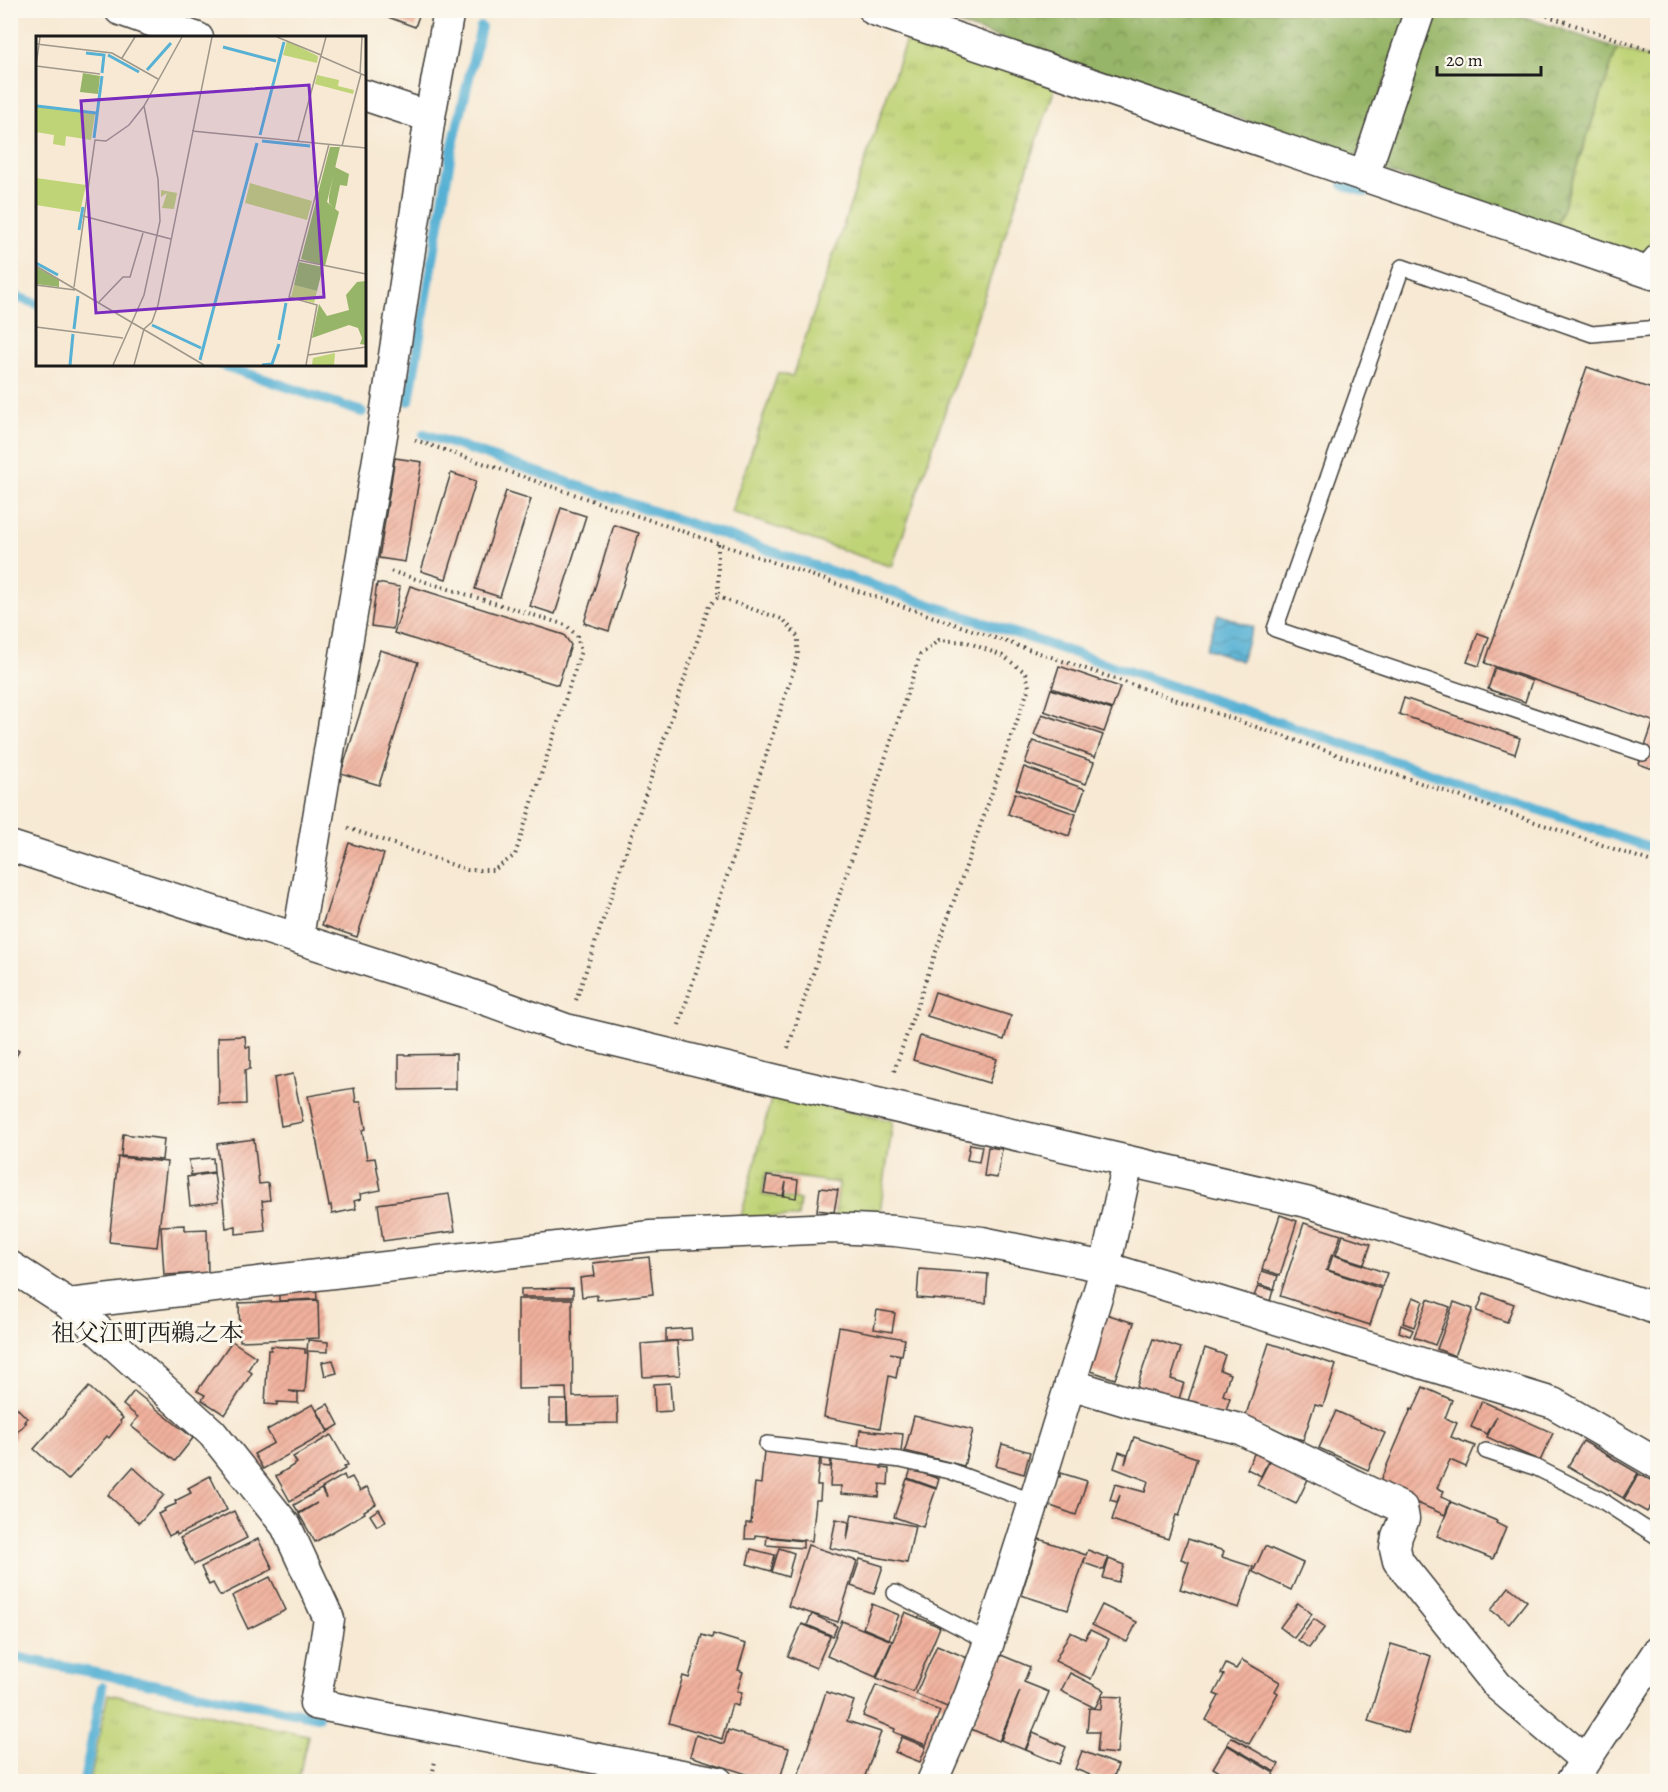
<svg xmlns="http://www.w3.org/2000/svg" width="1668" height="1792" font-family="Alegreya,'Noto Serif JP',serif">
  <defs>
    <pattern id="grass-tufts" width="24" height="20" patternUnits="userSpaceOnUse" patternTransform="scale(1.5)"><rect width="24" height="20" fill="#bfd377"/><path d="M3 7l-1-3M5 7V3M7 7l1-3M15 17l-1-3M17 17v-4M19 17l1-3" fill="none" stroke="#a4b566"/></pattern>
    <pattern id="forest-crowns" width="20" height="18" patternUnits="userSpaceOnUse" patternTransform="scale(1.5)"><rect width="20" height="18" fill="#97b568"/><path d="M2 6a3 3 0 1 1 6 0M12 15a3 3 0 1 1 6 0" fill="none" stroke="#7a9255"/></pattern>
    <pattern id="water-waves" width="16" height="10" patternUnits="userSpaceOnUse" patternTransform="scale(1.5)"><rect width="16" height="10" fill="#56b1d4"/><path d="M0 5q4-4 8 0t8 0" fill="none" stroke="#468fab"/></pattern>
    <pattern id="building-hatch" width="6" height="6" patternUnits="userSpaceOnUse" patternTransform="scale(1.5)"><rect width="6" height="6" fill="#f0b09c"/><path d="M-1 1l2-2M0 6l6-6M5 7l2-2" fill="none" stroke="#cd9786"/></pattern>
  </defs>
  <rect width="100%" height="100%" fill="#fbf7ec"/>
  <filter id="ink" filterUnits="userSpaceOnUse"><feTurbulence type="fractalNoise" baseFrequency=".0167" numOctaves="2"/><feDisplacementMap in="SourceGraphic" scale="12" xChannelSelector="R" yChannelSelector="G"/><feConvolveMatrix kernelMatrix="1 2 1 2 8 2 1 2 1" color-interpolation-filters="sRGB"/></filter>
  <filter id="wash" filterUnits="userSpaceOnUse"><feTurbulence type="fractalNoise" baseFrequency=".008" numOctaves="4" result="noise"/><feDisplacementMap in="SourceGraphic" scale="24" xChannelSelector="R" yChannelSelector="G"/><feGaussianBlur stdDeviation="1.35" result="paint"/><feColorMatrix in="noise" values="0 0 0 0 0 0 0 0 0 0 0 0 0 0 0 0 0 1.4 0 .05"/><feComposite in="paint" operator="in"/></filter>
  <g filter="url(#wash)">
    <rect width="100%" height="100%" fill="#f7e9d3"/>
    <!-- grass -->
    <g fill="url(#grass-tufts)" stroke="#6e784a" stroke-width="1.5">
      <polygon points="908,34 1056,85 892,567 731,512 778,373 792,377"/>
      <polygon points="1617,48 1657,61 1658,224 1648,252 1640,256 1556,228"/>
      <polygon points="772,1095 893,1121 879,1219 835,1218 839,1183 766,1173 762,1195 800,1200 798,1217 741,1217"/>
      <polygon points="108,1694 308,1735 298,1781 90,1781"/>
    </g>
    <!-- forest -->
    <g fill="url(#forest-crowns)" stroke="#5a6842" stroke-width="1.5">
      <polygon points="919,11 1412,11 1356,158"/>
      <polygon points="1428,11 1507,11 1617,48 1556,228 1381,170"/>
    </g>
    <!-- water -->
    <polygon fill="url(#water-waves)" stroke="#396678" stroke-width="1.5" points="1218,614 1253,627 1241,661 1206,648"/>
    <g fill="none" stroke-linecap="round" stroke-linejoin="round">
      <!-- stream -->
      <g stroke="#56b1d4" stroke-width="10">
        <polyline points="1343,185 1366,192"/>
        <polyline points="10,295 38,304"/>
        <polyline points="219,364 362,412"/>
        <polyline points="409,401 451,153 481,27"/>
        <polyline points="424,434 1658,850"/>
        <polyline points="10,1656 318,1717"/>
        <polyline points="84,1782 102,1687"/>
      </g>
    </g>
    <g id="blocks">
      <!-- building -->
      <g fill="url(#building-hatch)">
        <polygon points="369,10 421,10 415,27"/>
        <polygon points="1587,367 1658,391 1658,723 1485,663"/>
        <polygon points="395,458 422,462 405,562 379,558"/>
        <polygon points="451,473 476,481 446,579 421,571"/>
        <polygon points="506,491 531,499 500,597 475,589"/>
        <polygon points="561,508 586,516 555,614 530,606"/>
        <polygon points="614,525 639,533 609,631 584,623"/>
        <polygon points="377,583 400,587 393,629 371,626"/>
        <polygon points="410,586 564,635 571,645 558,685 394,633"/>
        <polygon points="1478,633 1489,637 1479,666 1467,662"/>
        <polygon points="380,650 418,662 379,785 341,773"/>
        <polygon points="1059,666 1120,687 1112,709 1052,688"/>
        <polygon points="1495,668 1532,681 1525,702 1488,689"/>
        <polygon points="1051,689 1112,710 1104,732 1044,711"/>
        <polygon points="1404,698 1520,738 1515,754 1399,714"/>
        <polygon points="1042,714 1103,735 1095,757 1034,735"/>
        <polygon points="1653,723 1658,724 1658,771 1639,764"/>
        <polygon points="1033,741 1094,762 1086,784 1025,763"/>
        <polygon points="1024,767 1085,789 1077,810 1016,789"/>
        <polygon points="1015,793 1076,814 1069,836 1008,814"/>
        <polygon points="349,843 384,854 357,937 322,925"/>
        <polygon points="935,992 1011,1016 1004,1040 927,1016"/>
        <polygon points="245,1036 246,1047 250,1047 250,1069 245,1070 246,1104 219,1105 218,1037"/>
        <polygon points="920,1036 997,1059 989,1083 913,1060"/>
        <polygon points="10,1046 19,1051 10,1066"/>
        <polygon points="456,1054 456,1089 399,1090 399,1055"/>
        <polygon points="293,1074 303,1122 281,1126 274,1078"/>
        <polygon points="354,1088 356,1102 361,1102 366,1129 362,1130 367,1159 375,1158 381,1190 360,1194 361,1199 354,1201 356,1209 332,1214 331,1205 329,1206 308,1096"/>
        <polygon points="123,1134 164,1139 162,1160 121,1156"/>
        <polygon points="254,1139 259,1184 268,1183 270,1200 262,1201 265,1231 236,1234 236,1226 226,1228 217,1144"/>
        <polygon points="970,1144 982,1146 979,1162 967,1160"/>
        <polygon points="988,1147 1002,1149 997,1178 984,1176"/>
        <polygon points="118,1157 167,1162 157,1247 109,1242"/>
        <polygon points="213,1158 214,1172 191,1175 189,1160"/>
        <polygon points="214,1173 218,1202 190,1206 187,1177"/>
        <polygon points="767,1176 798,1180 796,1198 784,1196 786,1182 783,1196 764,1193"/>
        <polygon points="820,1188 838,1190 834,1212 817,1210"/>
        <polygon points="449,1194 455,1231 383,1241 378,1204"/>
        <polygon points="1280,1215 1297,1221 1280,1275 1262,1269"/>
        <polygon points="1304,1223 1341,1235 1334,1255 1332,1254 1326,1270 1382,1289 1370,1325 1280,1296"/>
        <polygon points="185,1225 185,1230 207,1229 208,1273 164,1275 161,1226"/>
        <polygon points="1343,1235 1371,1244 1364,1264 1336,1255"/>
        <polygon points="1333,1255 1387,1273 1382,1287 1328,1270"/>
        <polygon points="649,1257 653,1294 597,1300 597,1295 582,1297 580,1278 595,1276 593,1263"/>
        <polygon points="919,1269 988,1274 986,1303 917,1298"/>
        <polygon points="1262,1271 1278,1276 1274,1289 1258,1284"/>
        <polygon points="316,1286 317,1299 279,1301 279,1288"/>
        <polygon points="1258,1286 1273,1290 1269,1305 1253,1299"/>
        <polygon points="573,1288 573,1297 521,1297 521,1289"/>
        <polygon points="1484,1293 1514,1304 1507,1322 1477,1311"/>
        <polygon points="1413,1297 1423,1301 1414,1327 1403,1323"/>
        <polygon points="518,1299 572,1299 573,1397 617,1396 618,1423 568,1424 566,1388 518,1389"/>
        <polygon points="1428,1299 1450,1307 1435,1345 1414,1337"/>
        <polygon points="318,1300 319,1338 240,1341 239,1303"/>
        <polygon points="1454,1302 1473,1309 1455,1356 1437,1349"/>
        <polygon points="877,1310 895,1313 892,1332 874,1329"/>
        <polygon points="1106,1314 1134,1323 1115,1379 1088,1370"/>
        <polygon points="1401,1325 1413,1330 1410,1336 1399,1332"/>
        <polygon points="839,1327 905,1339 902,1355 890,1353 900,1355 896,1378 889,1376 880,1428 824,1417"/>
        <polygon points="691,1328 692,1340 666,1341 666,1330"/>
        <polygon points="1153,1339 1181,1348 1171,1379 1184,1383 1178,1402 1136,1389"/>
        <polygon points="308,1340 328,1342 328,1352 307,1351"/>
        <polygon points="232,1341 256,1357 248,1370 252,1373 225,1415 202,1400 205,1395 197,1391"/>
        <polygon points="677,1341 680,1375 643,1377 641,1344"/>
        <polygon points="1269,1343 1336,1365 1323,1406 1315,1404 1303,1440 1244,1421"/>
        <polygon points="271,1346 305,1349 305,1353 308,1353 305,1392 289,1391 298,1393 298,1403 277,1402 277,1405 265,1404 268,1350 271,1350"/>
        <polygon points="1205,1348 1225,1355 1220,1370 1230,1374 1223,1395 1230,1398 1224,1416 1187,1404"/>
        <polygon points="333,1360 337,1373 325,1376 322,1362"/>
        <polygon points="670,1383 672,1411 655,1412 654,1384"/>
        <polygon points="89,1387 123,1418 120,1421 121,1423 109,1438 107,1436 68,1480 34,1449"/>
        <polygon points="1423,1387 1452,1400 1445,1418 1457,1423 1451,1437 1475,1446 1466,1467 1450,1460 1437,1488 1444,1491 1441,1497 1450,1501 1445,1515 1378,1486 1411,1409 1413,1410"/>
        <polygon points="134,1391 193,1438 175,1461 131,1426 138,1417 123,1405"/>
        <rect x="550" y="1400" width="17" height="22"/>
        <polygon points="1482,1401 1553,1433 1540,1461 1487,1437 1497,1416 1487,1434 1471,1427"/>
        <polygon points="313,1404 328,1432 263,1469 254,1454 274,1443 267,1430"/>
        <polygon points="328,1404 339,1425 329,1431 317,1410"/>
        <polygon points="15,1406 27,1418 24,1422 26,1423 15,1434 17,1436 10,1442 10,1408 12,1409"/>
        <polygon points="1336,1411 1385,1433 1368,1470 1319,1448"/>
        <polygon points="914,1416 973,1430 964,1466 905,1451"/>
        <polygon points="860,1430 903,1434 901,1452 858,1448"/>
        <polygon points="331,1435 348,1465 344,1467 345,1469 290,1501 276,1476 297,1463 293,1457"/>
        <polygon points="1134,1437 1197,1458 1179,1516 1176,1515 1168,1539 1112,1520 1120,1495 1117,1502 1110,1500 1115,1484 1145,1492 1148,1481 1114,1468 1119,1452 1127,1455 1125,1464"/>
        <polygon points="1583,1441 1638,1473 1623,1498 1568,1466"/>
        <polygon points="1002,1444 1030,1452 1024,1474 996,1466"/>
        <polygon points="764,1451 820,1456 817,1485 821,1485 820,1500 816,1500 812,1541 755,1535 755,1539 745,1539 746,1523 751,1523 755,1483 761,1484"/>
        <polygon points="1255,1452 1269,1459 1261,1476 1247,1469"/>
        <polygon points="1273,1454 1311,1473 1296,1504 1257,1485"/>
        <polygon points="821,1456 831,1457 830,1467 821,1466"/>
        <polygon points="832,1460 881,1463 881,1468 889,1469 888,1485 880,1484 879,1497 841,1494 841,1486 830,1486"/>
        <polygon points="133,1467 164,1495 139,1523 108,1495"/>
        <polygon points="911,1469 939,1479 936,1488 908,1478"/>
        <polygon points="1061,1473 1087,1481 1076,1515 1048,1505 1057,1476 1060,1477"/>
        <polygon points="1639,1474 1658,1484 1658,1495 1647,1512 1624,1499"/>
        <polygon points="344,1475 346,1480 352,1477 360,1491 367,1487 376,1504 364,1511 365,1513 315,1542 299,1514 317,1503 299,1513 294,1505 321,1489 326,1498 322,1488"/>
        <polygon points="210,1476 227,1510 177,1535 176,1532 169,1536 158,1514 165,1511 164,1509 176,1504 175,1501 191,1493 188,1488"/>
        <polygon points="907,1479 936,1489 923,1527 894,1517"/>
        <polygon points="1451,1502 1497,1521 1496,1523 1506,1528 1493,1559 1437,1536"/>
        <polygon points="379,1509 386,1521 377,1526 370,1515"/>
        <polygon points="234,1511 247,1538 194,1565 180,1538"/>
        <polygon points="852,1514 915,1526 907,1563 830,1548 836,1519 849,1522 847,1540"/>
        <polygon points="767,1537 803,1541 803,1548 766,1545"/>
        <polygon points="258,1539 273,1569 220,1596 213,1583 209,1585 201,1567"/>
        <polygon points="1039,1539 1086,1555 1088,1550 1108,1558 1104,1570 1084,1563 1085,1557 1068,1610 1021,1595"/>
        <polygon points="1188,1539 1224,1551 1222,1557 1253,1567 1239,1608 1180,1589 1189,1562 1181,1559"/>
        <polygon points="808,1545 857,1561 838,1622 788,1606"/>
        <polygon points="1265,1546 1303,1563 1291,1590 1253,1572"/>
        <polygon points="779,1548 794,1553 788,1577 772,1572"/>
        <polygon points="751,1549 775,1555 771,1571 747,1564"/>
        <polygon points="860,1559 883,1566 874,1594 851,1586"/>
        <polygon points="1109,1559 1124,1565 1118,1582 1103,1578"/>
        <polygon points="270,1577 286,1610 248,1629 232,1596"/>
        <polygon points="1509,1587 1527,1601 1509,1624 1491,1610"/>
        <polygon points="1298,1603 1312,1614 1294,1638 1280,1627"/>
        <polygon points="872,1604 899,1615 889,1639 863,1628"/>
        <polygon points="1102,1605 1137,1622 1127,1642 1092,1625"/>
        <polygon points="905,1612 940,1627 913,1692 877,1678"/>
        <polygon points="812,1614 837,1626 833,1636 807,1625"/>
        <polygon points="1314,1619 1325,1627 1309,1648 1298,1640"/>
        <polygon points="842,1621 892,1641 876,1677 827,1656"/>
        <polygon points="802,1624 830,1636 816,1668 788,1656"/>
        <polygon points="1090,1630 1109,1639 1091,1679 1055,1661 1070,1632 1085,1639"/>
        <polygon points="713,1634 746,1644 738,1670 743,1672 737,1691 742,1692 738,1706 732,1704 722,1739 669,1723 683,1676 689,1678 702,1635 712,1638"/>
        <polygon points="1391,1644 1431,1656 1408,1733 1368,1721"/>
        <polygon points="937,1645 972,1660 952,1709 916,1694"/>
        <polygon points="1001,1655 1030,1667 1024,1682 1049,1692 1025,1750 1001,1740 1020,1691 999,1741 971,1729"/>
        <polygon points="1242,1660 1280,1682 1275,1691 1278,1693 1249,1744 1206,1720 1219,1696 1214,1694 1224,1675 1221,1674 1226,1664 1236,1669"/>
        <polygon points="1070,1673 1104,1690 1095,1708 1061,1691"/>
        <polygon points="876,1685 940,1711 926,1745 894,1732 895,1729 863,1716"/>
        <polygon points="826,1692 854,1701 847,1721 881,1732 865,1776 869,1777 868,1782 796,1782"/>
        <polygon points="1102,1696 1122,1697 1117,1754 1097,1752 1099,1732 1087,1732 1089,1708 1101,1709"/>
        <polygon points="728,1730 789,1748 779,1782 772,1782 690,1756 696,1735 724,1744"/>
        <polygon points="1033,1733 1066,1747 1059,1764 1026,1750"/>
        <polygon points="902,1737 926,1747 920,1762 895,1752"/>
        <polygon points="1231,1737 1279,1764 1275,1772 1227,1744"/>
        <polygon points="1227,1745 1274,1773 1270,1782 1236,1782 1213,1768"/>
        <polygon points="1082,1751 1118,1765 1112,1782 1108,1782 1075,1769"/>
      </g>
    </g>
  </g>
  <g filter="url(#ink)">
    <use href="#blocks" fill-opacity="0" stroke="#3d3b37" stroke-width="1.5"/>
    <g fill="none" stroke-linecap="round" stroke-linejoin="round">
      <defs>
        <g id="service">
          <polyline points="1643,753 1275,629 1402,267 1592,334 1658,328"/>
          <polyline points="767,1444 901,1460 950,1471 1034,1502"/>
          <polyline points="1486,1451 1537,1468 1601,1500 1658,1537"/>
          <polyline points="895,1593 989,1642"/>
        </g>
        <g id="minor">
          <polyline points="120,10 198,38"/>
          <polyline points="874,10 1653,274 1658,260"/>
          <polyline points="364,95 430,117"/>
          <polyline points="1364,176 1420,10"/>
          <polyline points="10,846 464,992 566,1029 777,1080 1306,1202 1640,1303 1658,1310"/>
          <polyline points="298,937 383,429 430,117 449,10"/>
          <polyline points="10,1266 69,1304 212,1433 286,1526 329,1619 315,1704 718,1782"/>
          <polyline points="69,1304 651,1236 833,1228 895,1231 982,1242 1105,1267 1553,1403 1658,1464"/>
          <polyline points="1070,1384 1129,1402 1240,1429 1402,1508 1404,1519 1397,1536 1395,1548 1398,1561 1498,1686 1585,1760"/>
          <polyline points="932,1782 970,1694 989,1642 1034,1502 1103,1277 1128,1162"/>
          <polyline points="1571,1782 1658,1651"/>
        </g>
      </defs>
      <!-- service casing -->
      <use href="#service" stroke="#3d3b37" stroke-width="18"/>
      <!-- minor casing -->
      <use href="#minor" stroke="#3d3b37" stroke-width="33"/>
      <!-- path -->
      <g stroke="#3d3b37" stroke-width="4" stroke-dasharray="1.5 4.5" stroke-linecap="butt">
        <polyline points="1530,10 1658,53"/>
        <polyline points="415,440 1658,864"/>
        <polyline points="348,828 467,870 494,870 515,855 581,651 577,636 566,625 390,571"/>
        <polyline points="576,1000 709,606 718,597 718,544"/>
        <polyline points="679,1025 798,656 798,637 784,620 718,597"/>
        <polyline points="788,1048 920,655 939,640 967,642 1003,656 1026,673 1029,687 893,1074"/>
        <polyline points="431,1782 435,1761"/>
      </g>
      <!-- service -->
      <use href="#service" stroke="#fff" stroke-width="15"/>
      <!-- minor -->
      <use href="#minor" stroke="#fff" stroke-width="30"/>
    </g>
  </g>
  <g text-anchor="middle" dominant-baseline="central" stroke-width="6" stroke-linejoin="round" paint-order="stroke">
    <!-- quarter labels -->
    <g font-size="24" fill="#1c1c1c" stroke="#fbf7ec">
      <text x="147" y="1333">祖父江町西鵜之本</text>
    </g>
  </g>
  <!-- overview -->
  <g transform="translate(36 36)">
    <rect width="330" height="330" fill="#f7e9d3"/>
    <path d="M251,5L282,20L281,27L247,19ZM281,39L303,44L302,50L318,54L317,58L279,48ZM0,70L59,78L55,104L30,100L29,110L17,108L18,99L0,96ZM0,142L50,149L44,176L0,169ZM214,147L276,165L271,184L209,167ZM125,154L141,157L138,173L126,172L131,157L125,161ZM258,249L281,255L278,267L255,261Z" fill="#bfd377"/>
    <path d="M47,37L64,40L62,58L44,56ZM294,111H304L291,166L303,176L289,230L265,223ZM299,131L313,138L311,150L304,149L299,173L293,167V160ZM263,226L287,231L281,255L258,249ZM0,231L23,244V251L0,248ZM330,245V309L324,308L326,302L322,292L313,289L276,302L283,268L291,280L313,274L310,259L321,246Z" fill="#97b568"/>
    <path d="M299,317L298,329H276L277,322Z" fill="#bfd377"/>
    <path fill="none" stroke="#56b1d4" stroke-width="3" d="M187,11L240,25M50,17L68,19L66,37M72,19L103,36M111,34L135,7M1,70L60,77M224,99L248,6M58,102L66,40M226,105L274,110M43,194L47,171M0,227L22,239M116,289L165,312M38,293L42,260M243,304L250,267M164,324L221,107M34,329L37,298M226,329L236,328L243,308"/>
    <path fill="none" stroke="#9f978a" stroke-width="1.5" d="M241,1L285,19M0,8L76,17L122,43M284,20L330,40M86,22L99,1M0,30L64,38M0,30L4,1M324,38L326,1M156,95L330,112M262,105L290,1M306,110L325,38M47,180L135,203M262,224L330,238M0,230L168,329M0,249L39,254M38,251L59,104L70,105L93,89L108,70L146,1M63,266L87,241H94L107,197M0,291L87,302M272,319L330,311M77,329L108,259L124,185L122,143L108,70M98,329L108,293L116,286L122,269L176,1M270,329L281,269L253,261L293,108"/>
    <path fill="#7b2cbf" fill-opacity="0.15" stroke="#7b2cbf" stroke-width="3" d="M273,49L288,261L60,277L45,65Z"/>
    <rect width="330" height="330" fill="none" stroke="#1c1c1c" stroke-width="3"/>
  </g>
  <!-- margin -->
  <rect width="1668" height="1792" fill="none" stroke="#fbf7ec" stroke-width="36"/>
  <!-- scale -->
  <path d="M1437 66v9h104v-9" fill="none" stroke="#1c1c1c" stroke-width="3"/>
  <text x="1446" y="66" font-size="18" fill="#1c1c1c" stroke="#fbf7ec" stroke-width="4.5" paint-order="stroke">20 m</text>
</svg>
